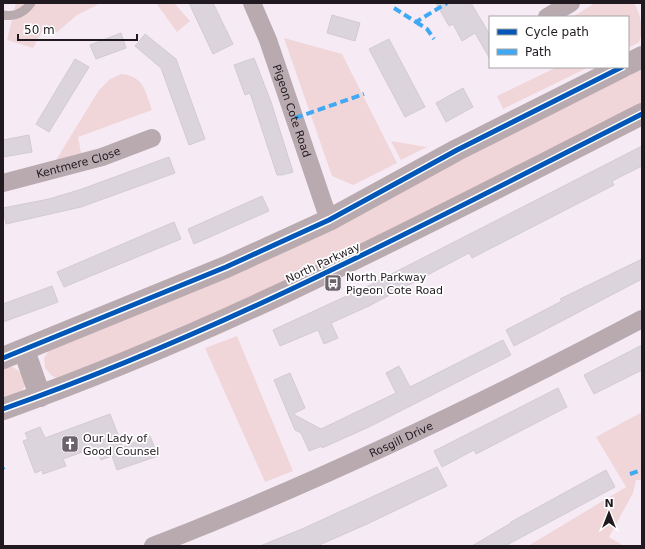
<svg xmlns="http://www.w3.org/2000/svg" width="645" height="549" font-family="'DejaVu Sans',sans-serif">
  <rect width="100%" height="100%" fill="#f6ebf4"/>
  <!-- green -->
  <g fill="#f0d6d8">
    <polygon points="16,3 101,3 77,15 56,33 46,24 33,48 7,40"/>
    <polygon points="156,3 174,3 190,21 177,32"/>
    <path d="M595,3H634C640,13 645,30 639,42C637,44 631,46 628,48V17H575L574,16Z"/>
    <polygon points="284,38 342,54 397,163 353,185 332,176"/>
    <polygon points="557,67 589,67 503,109 497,96"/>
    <polygon points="642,68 642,104 541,153 339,258 150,342 57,378 52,376 45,368 44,358 50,349 528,126"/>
    <path d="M121,74C144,76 145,91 152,110L78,137L81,153L56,160L99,90L110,79Z"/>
    <polygon points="391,141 427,147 401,160"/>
    <polygon points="237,336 293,471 265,482 205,348"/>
    <path d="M8,366C19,367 32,382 21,391C16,395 8,397 3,400V368Z"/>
    <polygon points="642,412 642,480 636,480 633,493 609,537 624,546 528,546 626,487 596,437"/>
  </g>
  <!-- building -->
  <g fill="#dbd4dc" stroke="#d2cbd3">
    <polygon points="189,3 213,3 233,44 213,54"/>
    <polygon points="436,3 471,3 490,35 490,59 475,33 462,41 453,24 449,26"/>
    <polygon points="332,15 360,23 355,41 327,33"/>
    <polygon points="121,33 126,48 96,59 90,45"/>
    <polygon points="145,34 176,59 205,139 189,145 161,68 135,46"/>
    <polygon points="389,39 425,107 405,117 369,49"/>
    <polygon points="254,58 271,102 293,172 282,175 277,175 250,93 245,95 234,65"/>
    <polygon points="75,59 89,67 49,132 36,124"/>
    <polygon points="463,88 473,107 446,122 436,103"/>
    <polygon points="29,135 32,152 3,157 3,140"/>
    <polygon points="642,146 642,166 612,181 614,185 472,258 469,253 369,306 331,323 338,338 324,344 318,330 280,346 273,330 366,287"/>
    <polygon points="169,157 175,173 81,207 6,224 3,208 49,199 82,189"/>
    <polygon points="262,196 269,211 194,244 188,229"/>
    <polygon points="174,222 181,239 64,287 57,272"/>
    <polygon points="642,259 642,279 514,346 506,330 562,301 560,299"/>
    <polygon points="52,286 58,302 3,322 3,304"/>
    <polygon points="503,340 511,355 369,427 322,448 322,446 309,451 301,433 295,430 274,380 290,373 305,408 293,414 321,429 396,393 386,373 399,366 410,387"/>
    <polygon points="642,345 642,370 594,394 584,375"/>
    <polygon points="558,388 567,407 476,454 474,450 442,467 434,451"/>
    <polygon points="110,414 123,447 150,436 158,456 117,470 112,456 101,460 96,447 63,459 66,466 43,474 42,470 35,473 23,441 28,439 25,433 40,427 45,438"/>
    <polygon points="437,467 447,486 365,525 317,546 260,546 302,529"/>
    <polygon points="606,470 615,487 505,546 472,546 511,523 511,522"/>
  </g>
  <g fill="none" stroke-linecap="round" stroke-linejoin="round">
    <!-- service -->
    <path stroke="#b9aab0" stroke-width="9" d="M3,15C15,17 24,13 31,3"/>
    <!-- minor -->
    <g stroke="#b9aab0" stroke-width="18">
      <path id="s1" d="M252,3L268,40L329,220"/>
      <polyline points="547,17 571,3"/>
      <path id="s2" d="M3,183L102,157L152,138"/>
      <path id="s3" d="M153,546C321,481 483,403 642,319"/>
    </g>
    <!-- tertiary -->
    <g stroke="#b9aab0" stroke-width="22">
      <polyline points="628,64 642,57"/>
      <polyline points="24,350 40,396"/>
      <polyline points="3,358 226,267 329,220 457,150 622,67"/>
      <path d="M3,409C225,331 433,220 642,114"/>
    </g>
    <!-- quiet -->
    <g stroke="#3fa9f5" stroke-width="4" stroke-dasharray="8 4" stroke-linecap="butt">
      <polyline points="394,8 416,22 447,3"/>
      <polyline points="416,22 427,29 434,39"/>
      <polyline points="295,118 364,94"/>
      <polyline points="3,468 4,467"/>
      <polyline points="630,474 642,470"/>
    </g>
    <defs>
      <g id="cycleway">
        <polyline points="3,358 226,267 329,220 457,150 622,67"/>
        <path d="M3,409C225,331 433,220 642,114"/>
      </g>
    </defs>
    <!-- cycleway casing -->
    <use href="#cycleway" stroke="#fff" stroke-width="8"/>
    <!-- cycleway -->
    <use href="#cycleway" stroke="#0057b8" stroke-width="5"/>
  </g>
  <!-- icons -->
  <defs>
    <symbol id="bus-square" viewBox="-11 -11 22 22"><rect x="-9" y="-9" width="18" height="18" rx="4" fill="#6b626a" stroke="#fff"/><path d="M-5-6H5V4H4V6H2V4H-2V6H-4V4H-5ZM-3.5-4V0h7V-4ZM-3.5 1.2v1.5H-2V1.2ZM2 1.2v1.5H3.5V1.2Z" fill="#fff"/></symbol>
    <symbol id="church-square" viewBox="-11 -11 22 22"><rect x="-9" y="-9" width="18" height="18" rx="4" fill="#6b626a" stroke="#fff"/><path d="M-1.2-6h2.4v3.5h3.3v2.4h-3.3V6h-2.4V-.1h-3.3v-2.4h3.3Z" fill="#fff"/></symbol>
  </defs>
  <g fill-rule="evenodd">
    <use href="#bus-square" x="323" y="273" width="20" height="20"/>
    <use href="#church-square" x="60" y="434" width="20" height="20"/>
  </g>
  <g text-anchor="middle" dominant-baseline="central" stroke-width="3.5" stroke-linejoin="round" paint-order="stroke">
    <!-- street labels -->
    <g font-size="11" fill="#20191f" stroke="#fff">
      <text stroke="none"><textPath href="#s1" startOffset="115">Pigeon Cote Road</textPath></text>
      <text stroke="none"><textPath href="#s2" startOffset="78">Kentmere Close</textPath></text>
      <text transform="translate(323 263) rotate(-25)">North Parkway</text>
      <text stroke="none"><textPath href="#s3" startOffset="270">Rosgill Drive</textPath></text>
    </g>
    <!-- poi labels -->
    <g font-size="11" fill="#20191f" stroke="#fff" text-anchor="start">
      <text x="346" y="277">North Parkway<tspan x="346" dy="13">Pigeon Cote Road</tspan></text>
      <text x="83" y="438">Our Lady of<tspan x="83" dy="13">Good Counsel</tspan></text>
    </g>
  </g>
  <!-- border -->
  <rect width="645" height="549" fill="none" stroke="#20191f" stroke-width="8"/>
  <!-- legend -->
  <rect x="489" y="16" width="140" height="52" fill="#ffffff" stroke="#a6a3a5"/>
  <rect x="497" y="29" width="20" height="6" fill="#0057b8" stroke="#a6a3a5"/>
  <text x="525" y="36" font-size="12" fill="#20191f">Cycle path</text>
  <rect x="497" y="49" width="20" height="6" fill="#3fa9f5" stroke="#a6a3a5"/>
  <text x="525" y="56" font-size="12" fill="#20191f">Path</text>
  <!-- north arrow -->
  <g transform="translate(609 513)" stroke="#ffffff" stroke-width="3" paint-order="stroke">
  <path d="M0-3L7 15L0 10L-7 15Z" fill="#20191f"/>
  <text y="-6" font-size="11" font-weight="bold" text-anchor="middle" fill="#20191f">N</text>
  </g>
  <!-- scale -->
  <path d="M18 34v6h119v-6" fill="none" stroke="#20191f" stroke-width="2"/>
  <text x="24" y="34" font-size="12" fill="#20191f" stroke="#ffffff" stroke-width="3" paint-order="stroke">50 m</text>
</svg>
